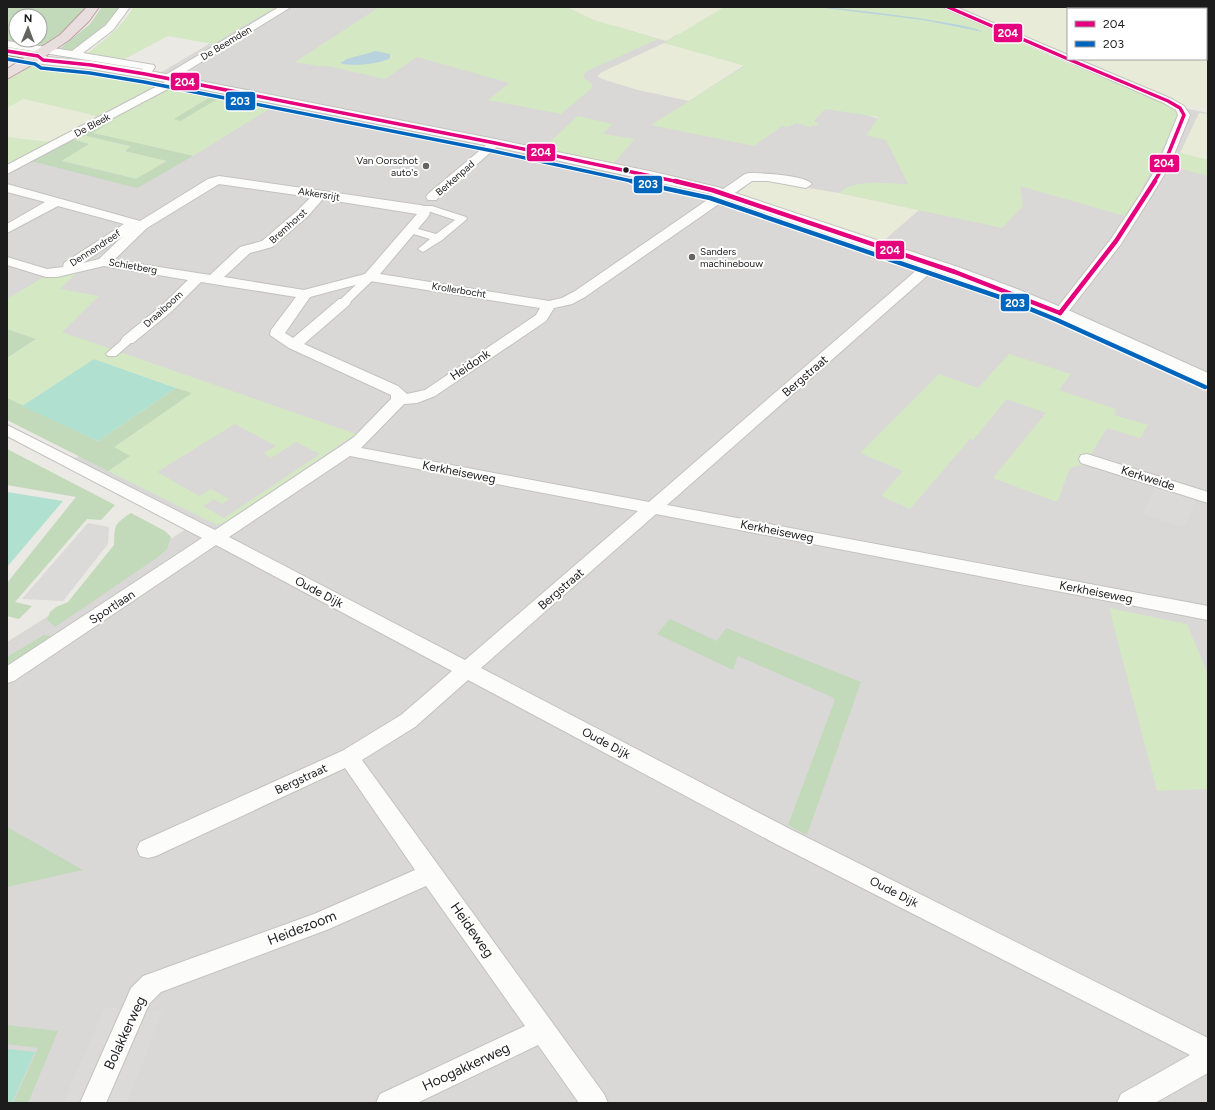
<svg xmlns="http://www.w3.org/2000/svg" width="1215" height="1110" font-family="Figtree,sans-serif">
<style>
.residential{fill:#d9d8d6}
.farmland{fill:#e8ebd7}
.grass{fill:#d4e8c3;fill-rule:evenodd}
.forest{fill:#c2d9ba;fill-rule:evenodd}
.pitch{fill:#b0e1d0}
.parking{fill:#dbdad8}
.water{fill:#b8d3dd}
.lines{fill:none;stroke-linecap:round;stroke-linejoin:round}
.pedestrian-casing{stroke:#c3c2c0;stroke-width:2}
.minor-casing{stroke:#c3c2c0;stroke-width:2}
.tertiary-casing{stroke:#c3c2c0;stroke-width:2}
.secondary-casing{stroke:#90937d;stroke-width:2}
.motorway-casing{stroke:#bf9da4;stroke-width:2}
.pedestrian{fill:#fcfcfb;fill-rule:evenodd}
.minor{fill:#fcfcfb;fill-rule:evenodd}
.tertiary{fill:#fcfcfb;fill-rule:evenodd}
.secondary{fill:#f1f2e9;fill-rule:evenodd}
.motorway{fill:#e8dede;fill-rule:evenodd}
.bus-1-far1-casing{stroke:#fff;stroke-width:5.5}
.bus-1-casing{stroke:#fff;stroke-width:7}
.bus-2-far1-casing{stroke:#fff;stroke-width:5.5}
.bus-2-casing{stroke:#fff;stroke-width:7}
.bus-1-far1{stroke:#e5007d;stroke-width:3.5}
.bus-1{stroke:#e5007d;stroke-width:4.5}
.bus-2-far1{stroke:#0065bd;stroke-width:3.5}
.bus-2{stroke:#0065bd;stroke-width:4.5}
.poi-dot{fill:#646462;stroke:#fff;stroke-width:1.5}
.bus-dot{fill:#1c1c1c;stroke:#fff;stroke-width:1.5}
.labels{text-anchor:middle;dominant-baseline:central;stroke-width:4;stroke-linejoin:round;paint-order:stroke}
.far-street-label{font-size:10px;fill:#1c1c1c;stroke:#fff}
.far-poi-label{font-size:10px;fill:#1c1c1c;stroke:#fff;text-anchor:end}
.street-label{font-size:12px;fill:#1c1c1c;stroke:#fff}
.near-street-label{font-size:14px;fill:#1c1c1c;stroke:#fff}
.line-badge{stroke:#fff;stroke-width:1.5}
.badge-label{font-size:11px;text-anchor:middle;font-weight:bold;fill:#fff}
</style>
<rect width="100%" height="100%" fill="#eae9e4"/>
<polygon class="residential" points="271,7 449,7 489,9 710,39 861,113 1120,198 1150,101 1208,113 1208,1103 7,1103 7,642 199,521 70,461 194,394 7,324 7,164"/>
<g class="farmland">
<polygon points="567,7 724,7 666,41 594,20"/>
<polygon points="952,7 1208,7 1208,109 1182,105 1069,59 1206,59 1206,9 1068,9 1068,58"/>
<polygon points="664,43 730,61 745,65 689,101 638,90 602,79 597,76 602,72"/>
<polygon points="23,99 98,116 50,142 7,137 7,108"/>
<polygon points="1199,113 1208,114 1208,160 1180,153"/>
<polygon points="755,179 839,193 919,210 881,243 737,194"/>
</g>
<g class="grass">
<path d="M133,7H276L213,44L168,36L123,60L87,54C104,40 123,27 133,7Z"/>
<path d="M374,7H567L594,20L658,39L585,72L584,78L592,84V88L561,114L488,100L510,83L417,57L385,79L328,66H318L295,62L378,8ZM376,51L384,61L354,65L347,59Z"/>
<path d="M724,7L943,8L1060,60L1170,105L1176,109L1180,116L1140,192L1125,216L1020,186L1023,206L1002,228L839,193C856,178 887,184 908,184L886,140L866,135L879,117L825,109L814,121L819,123L816,126L813,125L811,127L796,123L788,127L782,126L754,146L651,125L745,66L664,43Z"/>
<polygon points="52,63 132,75 173,84 160,83 98,116 23,99 7,108 7,80 32,65"/>
<polygon points="169,87 212,96 181,115 180,121 224,95 276,105 193,156 92,133 114,120 108,118"/>
<polygon points="578,116 612,124 603,134 635,139 612,165 541,150"/>
<polygon points="79,134 132,147 125,151 167,160 137,179 60,160 89,144 70,139"/>
<polygon points="7,137 50,142 7,164"/>
<polygon points="1180,153 1208,160 1208,176 1173,167"/>
<path d="M78,272L60,289L99,296L62,332L356,434L227,521L217,525L108,471L130,456L113,448L191,393L94,359L22,406L7,398V358L36,339L7,329V299L44,277ZM235,424L276,446L264,453L271,458L296,442L320,454L224,518L203,506L214,499L222,504L229,499L211,489L199,496L157,472Z"/>
<polygon points="1009,354 1071,374 1059,390 1116,409 1114,415 1148,425 1140,438 1107,428 1085,464 1070,468 1057,502 993,478 1046,413 1007,399 973,440 970,439 910,509 881,496 903,471 860,453 939,374 978,388"/>
<polygon points="1109,608 1187,624 1208,674 1208,789 1157,791"/>
</g>
<g class="forest">
<path d="M7,7H86L82,15L44,47L7,42ZM16,16H40V40H16Z"/>
<polygon points="102,7 123,7 110,24 74,51 58,50 90,24"/>
<polygon points="173,84 224,95 180,121 174,119 212,96 169,87"/>
<polygon points="108,118 114,120 93,133 193,156 137,188 31,161 70,139 89,144 61,161 136,179 167,161 125,151 131,146 79,134"/>
<polygon points="7,329 36,339 7,358"/>
<polygon points="176,388 192,393 114,447 130,456 108,471 7,420 7,398 98,441"/>
<polygon points="7,449 115,505 101,520 87,519 15,602 32,606 19,619 7,616 7,583 76,497 7,485"/>
<path d="M131,513L165,531L171,537L167,549L158,557L55,627L47,620L50,612L56,607L68,602L114,545C115,525 113,525 131,513Z"/>
<polygon points="670,619 717,641 726,628 861,682 807,835 788,825 834,702 834,698 738,656 733,670 657,634"/>
<polygon points="44,635 61,638 7,673 7,657"/>
<polygon points="7,827 83,870 7,887"/>
<polygon points="7,1025 58,1031 28,1103 13,1103 38,1048 7,1044"/>
</g>
<g class="pitch">
<polygon points="94,359 176,388 98,441 22,406"/>
<polygon points="7,492 63,501 7,567"/>
<polygon points="7,1049 35,1052 12,1103 7,1103"/>
</g>
<g class="parking">
<polygon points="1155,487 1196,500 1184,528 1142,514"/>
<polygon points="88,523 109,527 108,544 63,601 22,599"/>
<polygon points="105,1007 121,1009 81,1103 63,1103"/>
<polygon points="143,1011 163,1011 127,1103 103,1103"/>
</g>
<g class="water">
<path d="M817,7C838,7 972,23 983,32L923,20Z"/>
<path d="M376,51L390,54V58C381,64 350,67 340,63L347,59Z"/>
</g>
<g class="lines">
<defs>
<g id="pedestrian">
<polygon points="432,206 466,217 467,219 442,240 423,252 418,249 430,239 407,232 406,230 407,228 411,227 436,234 455,220 431,212 417,211 415,209 420,206"/>
<polygon points="370,274 374,275 375,277 374,279 348,304 340,304 339,302 340,300 366,275"/>
<polygon points="128,337 132,338 134,340 132,342 116,356 108,356 106,354 108,352 124,338"/>
</g>
<g id="minor">
<polygon points="120,7 130,7 113,30 83,53 154,65 155,67 149,76 141,76 140,74 143,69 7,47 7,41 72,51 106,25"/>
<polygon points="279,7 291,7 177,77 182,80 181,82 7,174 7,165 165,82 161,79 162,77"/>
<polygon points="943,7 956,7 1068,55 1068,59 1077,59 1172,99 1184,106 1190,115 1169,167 1152,195 1121,244 1065,316 1055,316 1053,313 1111,239 1140,195 1157,167 1178,115 1176,110 1164,103"/>
<polygon points="495,139 499,141 501,143 499,145 436,200 428,200 426,197 428,194 491,141"/>
<path d="M749,173C761,173 806,175 812,184L806,188L768,181H752L585,297L572,304L554,308L546,321L435,396L417,403L404,404L361,448L649,502L926,262H936L938,265L936,268L667,505L1208,606V620L656,514L481,668L790,829L1208,1038V1073L1155,1103H1117L1121,1094L1190,1055L774,843L468,680L415,727L362,760L604,1094L608,1103H579L538,1045L417,1103H376L380,1094L525,1026L426,886L329,929L161,992L149,1004L106,1103H80L131,988L143,976L314,914L415,870L345,768L156,856L148,858L140,856L137,849L140,842L342,751L401,715L452,671L216,545L14,681L7,683V666L202,538L7,436V425L215,530L341,446L354,437L391,399V395L289,348L270,335L271,330L296,297L201,282L171,312L133,343H123L121,340L123,337L161,306L188,280L104,266L57,277H46L7,265V257L47,269L63,267L64,263L124,224L58,206L7,233V224L45,202L7,192V184L140,221L208,179L219,176L420,205L424,206L430,213L428,217L380,274L549,301L562,298L575,291L745,174ZM219,184L311,197L297,211L262,241L240,247L210,275L114,260L147,228ZM323,199L417,214L365,274L304,290L224,277L250,253L272,247L307,217ZM123,236L99,259L83,263ZM370,281L540,308L536,315L425,390L407,394L398,386L304,344L349,305L351,302L349,299H339L293,338L285,333L310,297ZM350,456L638,511L465,660L229,537Z"/>
<polygon points="1087,454 1208,492 1208,503 1081,463 1079,459 1081,455"/>
</g>
<polygon id="tertiary" points="38,52 47,57 91,61 145,70 495,139 654,172 717,187 961,268 1017,289 1066,309 1208,373 1208,386 1005,297 949,276 707,193 495,147 145,78 91,69 43,64 38,63 32,56"/>
<polygon id="secondary" points="7,47 38,52 44,56 38,60 7,55"/>
<polygon id="motorway" points="87,7 99,7 89,21 69,40 35,63 7,79 7,69 60,35"/>
</defs>
<use href="#pedestrian" class="pedestrian-casing"/>
<use href="#minor" class="minor-casing"/>
<use href="#tertiary" class="tertiary-casing"/>
<use href="#secondary" class="secondary-casing"/>
<use href="#motorway" class="motorway-casing"/>
<use href="#pedestrian" class="pedestrian"/>
<use href="#minor" class="minor"/>
<use href="#tertiary" class="tertiary"/>
<use href="#secondary" class="secondary"/>
<use href="#motorway" class="motorway"/>
<defs>
<g id="bus-1-far1">
<polyline points="948,7 1068,59"/>
<polyline points="7,51 38,56 43,60 91,65 145,74 495,143 679,182"/>
<polyline points="1068,59 1168,101 1180,108 1184,115 1163,167 1154,182"/>
</g>
<g id="bus-1">
<polyline points="675,181 712,190 955,272 1060,313"/>
<polyline points="1060,313 1116,241 1155,181"/>
</g>
<polyline id="bus-2-far1" points="7,59 35,64 41,68 90,73 144,82 493,151 636,182"/>
<polyline id="bus-2" points="631,181 710,198 1008,300 1057,320 1205,387"/>
</defs>
<use href="#bus-1-far1" class="bus-1-far1-casing"/>
<use href="#bus-1" class="bus-1-casing"/>
<use href="#bus-2-far1" class="bus-2-far1-casing"/>
<use href="#bus-2" class="bus-2-casing"/>
<use href="#bus-1-far1" class="bus-1-far1"/>
<use href="#bus-1" class="bus-1"/>
<use href="#bus-2-far1" class="bus-2-far1"/>
<use href="#bus-2" class="bus-2"/>
</g>
<g class="poi-dot">
<circle cx="426" cy="166" r="4"/>
<circle cx="692" cy="257" r="4"/>
</g>
<circle class="bus-dot" cx="626" cy="170" r="3.5"/>
<g class="labels">
<g class="far-street-label">
<text transform="translate(226 43) rotate(-31)">De Beemden</text>
<text transform="translate(92 125) rotate(-28)">De Bleek</text>
<text transform="translate(455 178) rotate(-41)">Berkenpad</text>
<text transform="translate(319 194) rotate(9)">Akkersrijt</text>
<text transform="translate(288 226) rotate(-42)">Bremhorst</text>
<text transform="translate(95 248) rotate(-33)">Dennendreef</text>
<text transform="translate(133 266) rotate(10)">Schietberg</text>
<text transform="translate(459 290) rotate(9)">Krollerbocht</text>
<text transform="translate(163 309) rotate(-42)">Draaiboom</text>
</g>
<g class="far-poi-label">
<text x="418" y="160">Van Oorschot<tspan x="418" dy="12">auto's</tspan></text>
<text x="700" y="251" text-anchor="start">Sanders<tspan x="700" dy="12">machinebouw</tspan></text>
</g>
<g class="street-label">
<text transform="translate(470 365) rotate(-34)">Heidonk</text>
<text transform="translate(805 376) rotate(-41)">Bergstraat</text>
<text transform="translate(459 472) rotate(11)">Kerkheiseweg</text>
<text transform="translate(1148 478) rotate(18)">Kerkweide</text>
<text transform="translate(777 531) rotate(11)">Kerkheiseweg</text>
<text transform="translate(561 589) rotate(-41)">Bergstraat</text>
<text transform="translate(319 592) rotate(28)">Oude Dijk</text>
<text transform="translate(1096 592) rotate(11)">Kerkheiseweg</text>
<text transform="translate(112 607) rotate(-33)">Sportlaan</text>
<text transform="translate(606 743) rotate(28)">Oude Dijk</text>
<text transform="translate(301 779) rotate(-25)">Bergstraat</text>
<text transform="translate(894 892) rotate(27)">Oude Dijk</text>
</g>
<g class="near-street-label">
<text transform="translate(302 928) rotate(-21)">Heidezoom</text>
<text transform="translate(472 930) rotate(55)">Heideweg</text>
<text transform="translate(125 1033) rotate(-65)">Bolakkerweg</text>
<text transform="translate(466 1067) rotate(-25)">Hoogakkerweg</text>
</g>
</g>
<g class="line-badge">
<rect x="993" y="23" width="30" height="20" rx="4" fill="#e5007d"/>
<rect x="170" y="72" width="30" height="19" rx="4" fill="#e5007d"/>
<rect x="225" y="91" width="31" height="20" rx="4" fill="#0065bd"/>
<rect x="526" y="143" width="30" height="19" rx="4" fill="#e5007d"/>
<rect x="1149" y="154" width="31" height="19" rx="4" fill="#e5007d"/>
<rect x="633" y="175" width="30" height="19" rx="4" fill="#0065bd"/>
<rect x="875" y="240" width="30" height="20" rx="4" fill="#e5007d"/>
<rect x="1000" y="293" width="30" height="19" rx="4" fill="#0065bd"/>
</g>
<g class="badge-label">
<text x="1008" y="37">204</text>
<text x="185" y="86">204</text>
<text x="240" y="105">203</text>
<text x="541" y="156">204</text>
<text x="1164" y="167">204</text>
<text x="648" y="188">203</text>
<text x="890" y="254">204</text>
<text x="1015" y="307">203</text>
</g>
<rect width="1215" height="1110" fill="none" stroke="#1c1c1c" stroke-width="16"/>
<rect x="1067" y="8" width="140" height="52" fill="#ffffff" stroke="#a4a4a4"/>
<rect x="1075" y="21" width="20" height="6" fill="#e5007d" stroke="#a4a4a4"/>
<text x="1103" y="28" font-size="12" fill="#1c1c1c">204</text>
<rect x="1075" y="41" width="20" height="6" fill="#0065bd" stroke="#a4a4a4"/>
<text x="1103" y="48" font-size="12" fill="#1c1c1c">203</text>
<g transform="translate(28 28) rotate(1)"><circle r="19" fill="#ffffff" stroke="#a4a4a4"/>
<path d="M0-3L7 15L0 10L-7 15Z" fill="#646462"/>
<text y="-6" font-size="11" font-weight="bold" text-anchor="middle" fill="#1c1c1c">N</text>
</g>
</svg>
